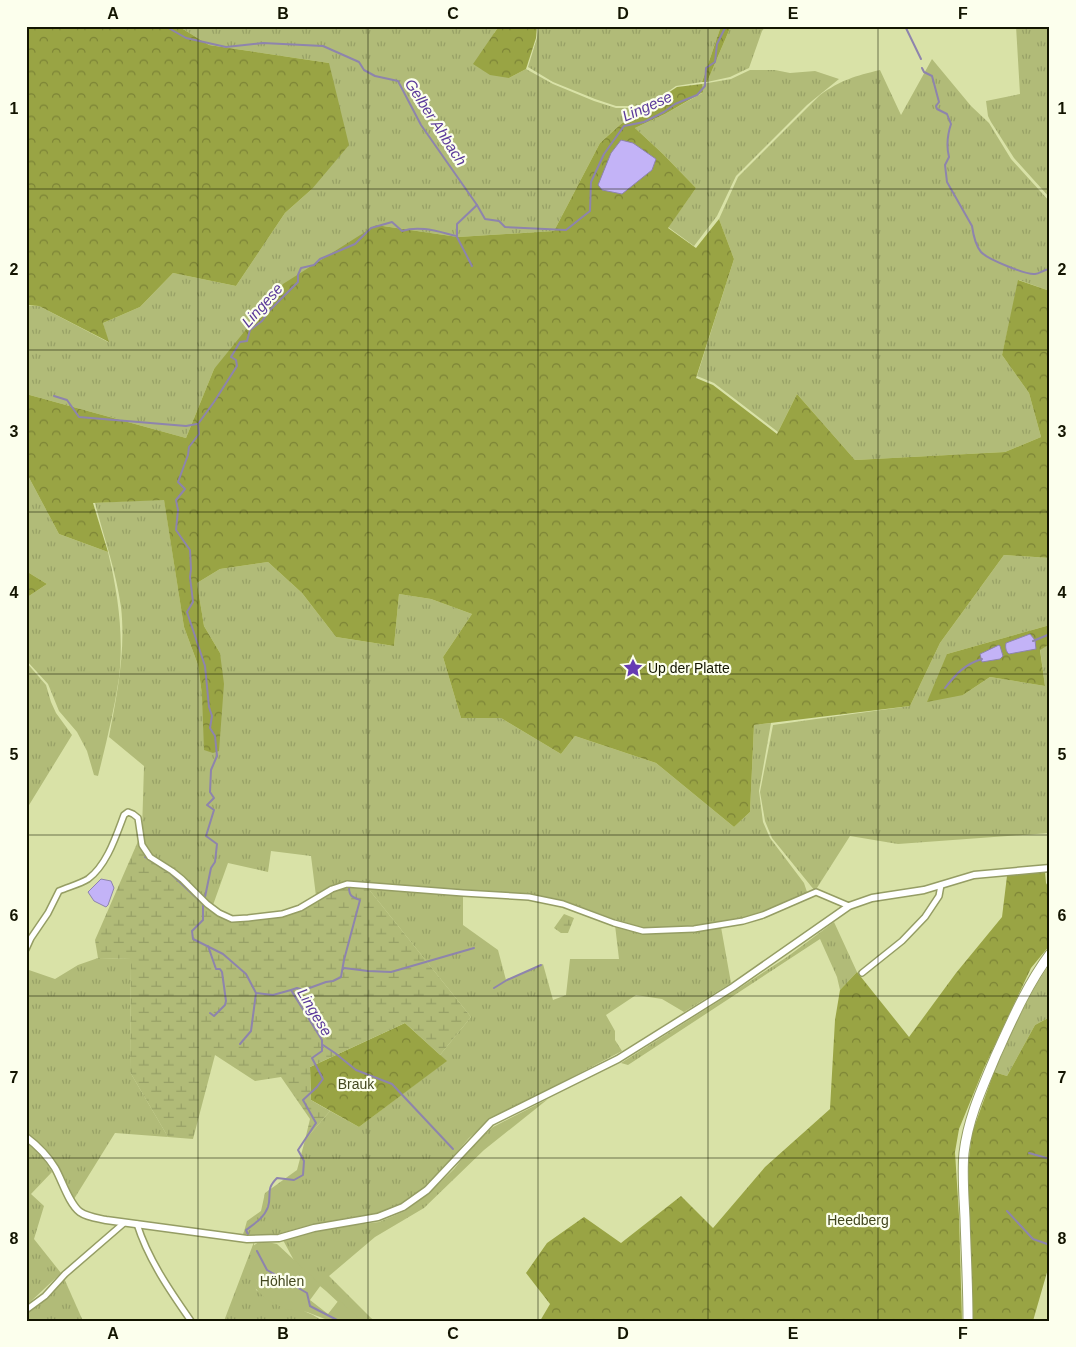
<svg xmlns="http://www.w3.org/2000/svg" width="1076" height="1347" font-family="Helvetica,sans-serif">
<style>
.grass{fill:url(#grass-tufts)}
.forest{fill:url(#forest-crowns)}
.wetland{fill:url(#wetland-marsh)}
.park{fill:#b1bb78}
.water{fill:#c3b3f7;stroke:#8e84ad}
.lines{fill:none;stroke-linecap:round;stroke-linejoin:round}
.stream{stroke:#8e84ad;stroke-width:2}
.minor-casing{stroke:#959d64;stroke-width:8}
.tertiary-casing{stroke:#959d64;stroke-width:9}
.primary-casing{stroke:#959d64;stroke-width:11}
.minor{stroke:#fff;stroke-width:5}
.tertiary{stroke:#fff;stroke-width:6}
.primary{stroke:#fff;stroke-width:9}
.grid{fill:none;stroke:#131501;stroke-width:1;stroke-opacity:0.55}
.labels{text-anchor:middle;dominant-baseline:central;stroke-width:4.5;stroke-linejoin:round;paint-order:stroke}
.poi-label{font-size:14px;fill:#131501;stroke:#fcffed;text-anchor:start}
.park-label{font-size:14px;fill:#434820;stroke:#fcffed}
.water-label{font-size:15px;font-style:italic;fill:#5b3a9b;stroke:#fcffed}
.neatline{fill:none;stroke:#131501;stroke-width:2}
.grid-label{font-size:16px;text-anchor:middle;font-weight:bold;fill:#131501}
</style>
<defs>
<pattern id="grass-tufts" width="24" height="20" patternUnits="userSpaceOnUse" patternTransform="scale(1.25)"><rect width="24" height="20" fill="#b1bb78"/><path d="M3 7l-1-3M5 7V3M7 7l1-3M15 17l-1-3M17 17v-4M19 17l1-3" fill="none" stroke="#97a066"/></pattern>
<pattern id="forest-crowns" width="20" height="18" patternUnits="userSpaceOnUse" patternTransform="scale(1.25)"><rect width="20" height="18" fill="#99a444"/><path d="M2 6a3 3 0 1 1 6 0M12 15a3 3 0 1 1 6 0" fill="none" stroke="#7c8436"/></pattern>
<pattern id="wetland-marsh" width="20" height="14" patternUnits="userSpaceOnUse" patternTransform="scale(1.25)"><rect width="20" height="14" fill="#b1bb78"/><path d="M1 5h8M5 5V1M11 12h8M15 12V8" fill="none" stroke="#97a066"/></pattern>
</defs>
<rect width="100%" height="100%" fill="#d9e2a7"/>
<g class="grass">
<polygon points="178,26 499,26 494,33 509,78 526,69 553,84 594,101 616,108 639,108 651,105 621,124 600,143 554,231 458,237 376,225 214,369 186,438 26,394 26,306 39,306 108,342 103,323 140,307 173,273 236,286 285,213 312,189 329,63 209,45"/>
<polygon points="539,26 721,26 702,82 676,86 652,103 639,106 616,106 595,99 553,82 528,67 537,38"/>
<polygon points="731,26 766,26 762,31 749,68 730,77 707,82"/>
<polygon points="1016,26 1050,26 1050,198 1014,158 991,122 988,116 986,101 1020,94"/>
<path d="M932,59L971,106L989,123L1011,159L1050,202V291L1019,280L1002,355L1029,393L1041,437L1005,452L855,460L797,394L778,432L714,383L697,376L734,259L719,219L738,177L820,95C841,80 855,76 880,70L901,115Z"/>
<polygon points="750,70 775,70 790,73 815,71 839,79 807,105 736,176 717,216 694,246 668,227 696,188 663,154 635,128 665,114 702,93 702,84 731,79"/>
<path d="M26,472L59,534L108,552C118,593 124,636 119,678C114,711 106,744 98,776L94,775L87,751L77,732L59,711L48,684L26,660V598L47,584L26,571Z"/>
<path d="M164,499L184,627L198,665L202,695L220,653L204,626L197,583L220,569L268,562L302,593L336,637L394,646L399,594L431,599L472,614L443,657L461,718H501L561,754L575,736L656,763L734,827L750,812L754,725L771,723L759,791L763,822L770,838L804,883L807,892L782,904L747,918L720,923L644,930L565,901L504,892L494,893L347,882L316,896L311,856L271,851L268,872L228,863L213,905L174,870L153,857L145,846L142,831L144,766L109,737C117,694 126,651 121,607C116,571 104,538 95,503Z"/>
<polygon points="1004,555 1050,558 1050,625 947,654 963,695 990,677 1045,686 1040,649 1050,644 1050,833 898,844 850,836 815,891 772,838 765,821 760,792 773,725 910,706 940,643"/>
<polygon points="26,662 46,685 51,702 56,713 72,735 26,810"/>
<polygon points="367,887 463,895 463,925 498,950 506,980 543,964 553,1000 566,995 570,959 619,959 615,925 642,933 721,927 731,983 684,1012 662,999 636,995 606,1015 615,1031 615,1040 622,1051 490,1120 469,1138 426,1188 403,1205 378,1213 314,1224 278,1234 243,1235 247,1221 261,1211 265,1193 297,1170 305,1140 330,1111 359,1127 446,1061 440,1055 471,1017"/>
<polygon points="834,922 857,972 840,990 837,977 820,939 628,1065 621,1063 735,991 787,957"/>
<polygon points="98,958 131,959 130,1072 168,1137 115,1133 74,1199 58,1167 45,1148 26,1133 26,969 55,979 78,965"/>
<path d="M1050,964V1017L1035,1025L1007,1076L994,1072C1010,1037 1027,995 1050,964Z"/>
<polygon points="548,1099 484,1150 424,1208 375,1237 329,1276 371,1318 375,1321 360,1321 354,1317 326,1291 298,1268 283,1240 316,1230 379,1222 405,1211 429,1193 454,1169 475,1143 493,1127"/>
<polygon points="26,1142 40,1153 52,1172 31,1194 44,1206 34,1239 61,1273 26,1306"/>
<polygon points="254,1242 256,1290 313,1315 323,1321 224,1321"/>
<polygon points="63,1276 83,1321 26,1321 26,1309"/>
</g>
<g class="forest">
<polygon points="26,26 178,26 209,45 329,63 349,145 312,189 285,213 236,286 173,273 140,307 103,323 109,342 39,306 26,305"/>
<polygon points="499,26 537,26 536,38 526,69 509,78 490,75 473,64"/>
<polygon points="721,26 731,26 707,82 702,82"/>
<polygon points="702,84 703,92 665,114 635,128 663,154 696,188 668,228 696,248 719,219 734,259 696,378 713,385 777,434 797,394 855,460 1005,452 1041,437 1029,393 1002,355 1018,280 1050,291 1050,558 1004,555 940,643 910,706 754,725 750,812 734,827 656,763 575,736 561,754 501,718 461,718 443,657 472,614 431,599 399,594 394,646 336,637 302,593 268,562 220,569 197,583 204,626 220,653 224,684 219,751 213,753 204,750 202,695 198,665 184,627 164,500 93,503 108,552 59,534 26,472 26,394 186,438 214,369 283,284 376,225 458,237 554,231 600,143 621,124 677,87"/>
<polygon points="26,571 47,584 26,598"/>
<polygon points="1050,625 1050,644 1040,650 1045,686 990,677 963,695 927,702 947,654"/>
<polygon points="1045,872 1046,883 1050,890 1050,945 1031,968 984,1068 959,1129 955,1152 959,1216 962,1321 540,1321 550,1304 526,1273 547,1243 584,1217 621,1243 681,1196 713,1228 765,1167 830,1109 835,1020 840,990 857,972 909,1037 956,973 1002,917 1007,876"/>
<polygon points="1050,1017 1050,1262 1033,1321 973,1321 968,1166 972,1133 994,1072 1007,1076 1035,1025"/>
<polygon points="405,1023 447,1061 359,1127 311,1100 310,1067"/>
</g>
<g class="wetland">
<polygon points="139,839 140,847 144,855 171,872 192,891 232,921 249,921 282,916 335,890 347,887 367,887 471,1017 440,1055 405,1023 310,1067 311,1100 330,1111 305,1140 310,1119 281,1077 255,1081 215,1055 193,1139 168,1137 130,1072 131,959 98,958 95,940"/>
<polygon points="564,914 574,918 568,933 561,933 554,928"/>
</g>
<polygon class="park" points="259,1242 272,1243 277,1244 321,1285 310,1300 328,1314 339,1300 362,1321 330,1321 307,1312 285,1309 266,1299 256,1289 249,1266 253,1246"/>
<g class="water">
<polygon points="621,140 633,143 656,159 652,170 622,194 602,190 598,185 611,153"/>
<path d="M1030,634L1035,640L1036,649L1009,654C1006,652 1005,647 1006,643Z"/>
<polygon points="999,645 1000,646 1003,656 1000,659 982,662 980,654"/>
<polygon points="101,879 111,881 114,888 108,905 106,907 94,901 88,892"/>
</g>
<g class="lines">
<g class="stream">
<polyline points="165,26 186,38 226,47 263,43 323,46 359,62 364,70 375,76 398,81 421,125 477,205"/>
<polyline points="905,26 921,59"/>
<path d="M922,68L924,72L932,76L939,102L936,106L937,109L947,114L951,124C947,136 946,145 949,157L945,165L947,182L972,226C973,233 976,246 981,252C987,259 1026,275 1035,274C1040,274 1044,269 1050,269"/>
<polyline points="457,237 472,266"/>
<polyline points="54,396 67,400 79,417 186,426 197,424"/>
<polyline points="1033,641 1050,634"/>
<path d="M945,688C956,674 965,664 982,659"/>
<path d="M145,857L170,873L203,904V920L192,931L193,939L223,954L246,974L256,993L273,995L291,990L322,1040V1051L312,1058L323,1079L317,1087L303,1100L316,1123L298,1150L304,1161L303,1175L294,1180L277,1178C265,1190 272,1194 268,1207C264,1218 254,1224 246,1230L248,1234"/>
<path d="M205,897L211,868L215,862L217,844L206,836L214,810L207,805L214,798L210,792L211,770L217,756L215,736L210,728L212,716L209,707L205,666L187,612L193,602L190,577L191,569L190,550L176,530L178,510L176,500L185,489L178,482L188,455L189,447L199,434L198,424L214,402L237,366L236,360L231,357L240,342L247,341L250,330L262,321L269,311L298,282V275L301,268L314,265L320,259L355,244L371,228L392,222L402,231C420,225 439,232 457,236V224L477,205L485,219L499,221L505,227L566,230L590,211L591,182L604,154L624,126L644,122L664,112L675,104L697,95L705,86L706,68L715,62L717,44L726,26"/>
<polyline points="208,946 216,969 220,969 222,972 226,1001 225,1005 214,1016 210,1013"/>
<polyline points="343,969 344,968 368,971 391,972 474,948"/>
<polyline points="494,988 507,980 541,965"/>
<path d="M291,990L297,988L304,990L326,982L333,981L341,977L344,960L360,900C352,897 349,896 349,887"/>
<polyline points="240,1044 251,1031 256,993"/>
<polyline points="323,1045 335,1053 356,1070 392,1084 453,1149"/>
<polyline points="1029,1153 1050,1159"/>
<polyline points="1007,1211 1033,1239 1050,1245"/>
<polyline points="257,1251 267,1270 307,1293 310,1306 339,1321"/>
</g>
<defs>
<g id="minor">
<path d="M26,949L31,938L48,913L59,891C68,887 80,884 88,879C107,865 116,836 124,815L128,812L133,814L138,818L142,845L150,857L172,871L182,879L207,904L219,913L232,919L248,918L282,914L300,908L332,889L347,884L463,893L529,897L563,904L614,923L643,931L694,929L743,921L763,915L816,892L849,906"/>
<polyline points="862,973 902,941 925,917 939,896 941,885"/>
<path d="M137,1224C148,1259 170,1291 191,1321"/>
<polyline points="26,1310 45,1296 65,1274 124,1223"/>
</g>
<path id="tertiary" d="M26,1137C38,1146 47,1155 55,1168C62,1180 69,1204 80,1212C87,1217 97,1218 106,1220L247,1239L279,1238L314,1228L378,1217L403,1207L427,1190L491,1122L618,1059L733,987L849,906L872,898L924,890L974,875L1050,868"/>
<path id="primary" d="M968,1321C968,1286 966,1252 965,1218C964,1196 962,1174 964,1153C968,1118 983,1086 996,1055C1012,1020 1027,985 1050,954"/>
</defs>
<use href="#minor" class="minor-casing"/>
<use href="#tertiary" class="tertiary-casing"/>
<use href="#primary" class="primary-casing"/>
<use href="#minor" class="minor"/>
<use href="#tertiary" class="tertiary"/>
<use href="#primary" class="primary"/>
</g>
<path class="grid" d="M198,26V1321M368,26V1321M538,26V1321M708,26V1321M878,26V1321M26,189H1050M26,350H1050M26,512H1050M26,674H1050M26,835H1050M26,996H1050M26,1158H1050"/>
<defs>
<symbol id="sight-bare" viewBox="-9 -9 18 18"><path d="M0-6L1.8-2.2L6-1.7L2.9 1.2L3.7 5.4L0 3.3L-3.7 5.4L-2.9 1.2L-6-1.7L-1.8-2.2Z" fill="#663bb3" stroke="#fcffed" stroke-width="2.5" paint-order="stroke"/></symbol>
</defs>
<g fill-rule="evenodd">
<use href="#sight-bare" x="619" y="654" width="28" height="28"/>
</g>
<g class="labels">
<g class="poi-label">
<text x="648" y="668">Up der Platte</text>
</g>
<g class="park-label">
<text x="356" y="1084">Brauk</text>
<text x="858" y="1220">Heedberg</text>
<text x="282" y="1281">Höhlen</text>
</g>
<g class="water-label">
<text transform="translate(647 106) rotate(-24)">Lingese</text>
<text transform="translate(436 122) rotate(57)">Gelber Ahbach</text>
<text transform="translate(262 305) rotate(-48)">Lingese</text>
<text transform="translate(315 1012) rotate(59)">Lingese</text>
</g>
</g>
<rect width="1076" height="1347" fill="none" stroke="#fcffed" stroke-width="55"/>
<rect x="28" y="28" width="1020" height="1292" class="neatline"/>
<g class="grid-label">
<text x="113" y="19">A</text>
<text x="283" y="19">B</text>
<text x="453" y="19">C</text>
<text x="623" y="19">D</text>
<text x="793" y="19">E</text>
<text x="963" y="19">F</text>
<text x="14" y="114">1</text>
<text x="1062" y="114">1</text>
<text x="14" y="275">2</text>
<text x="1062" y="275">2</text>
<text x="14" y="437">3</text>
<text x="1062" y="437">3</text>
<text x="14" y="598">4</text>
<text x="1062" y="598">4</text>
<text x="14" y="760">5</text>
<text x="1062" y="760">5</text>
<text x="14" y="921">6</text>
<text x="1062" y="921">6</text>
<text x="14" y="1083">7</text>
<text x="1062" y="1083">7</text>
<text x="14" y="1244">8</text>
<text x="1062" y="1244">8</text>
<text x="113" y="1339">A</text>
<text x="283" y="1339">B</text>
<text x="453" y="1339">C</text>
<text x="623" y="1339">D</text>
<text x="793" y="1339">E</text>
<text x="963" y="1339">F</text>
</g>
</svg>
